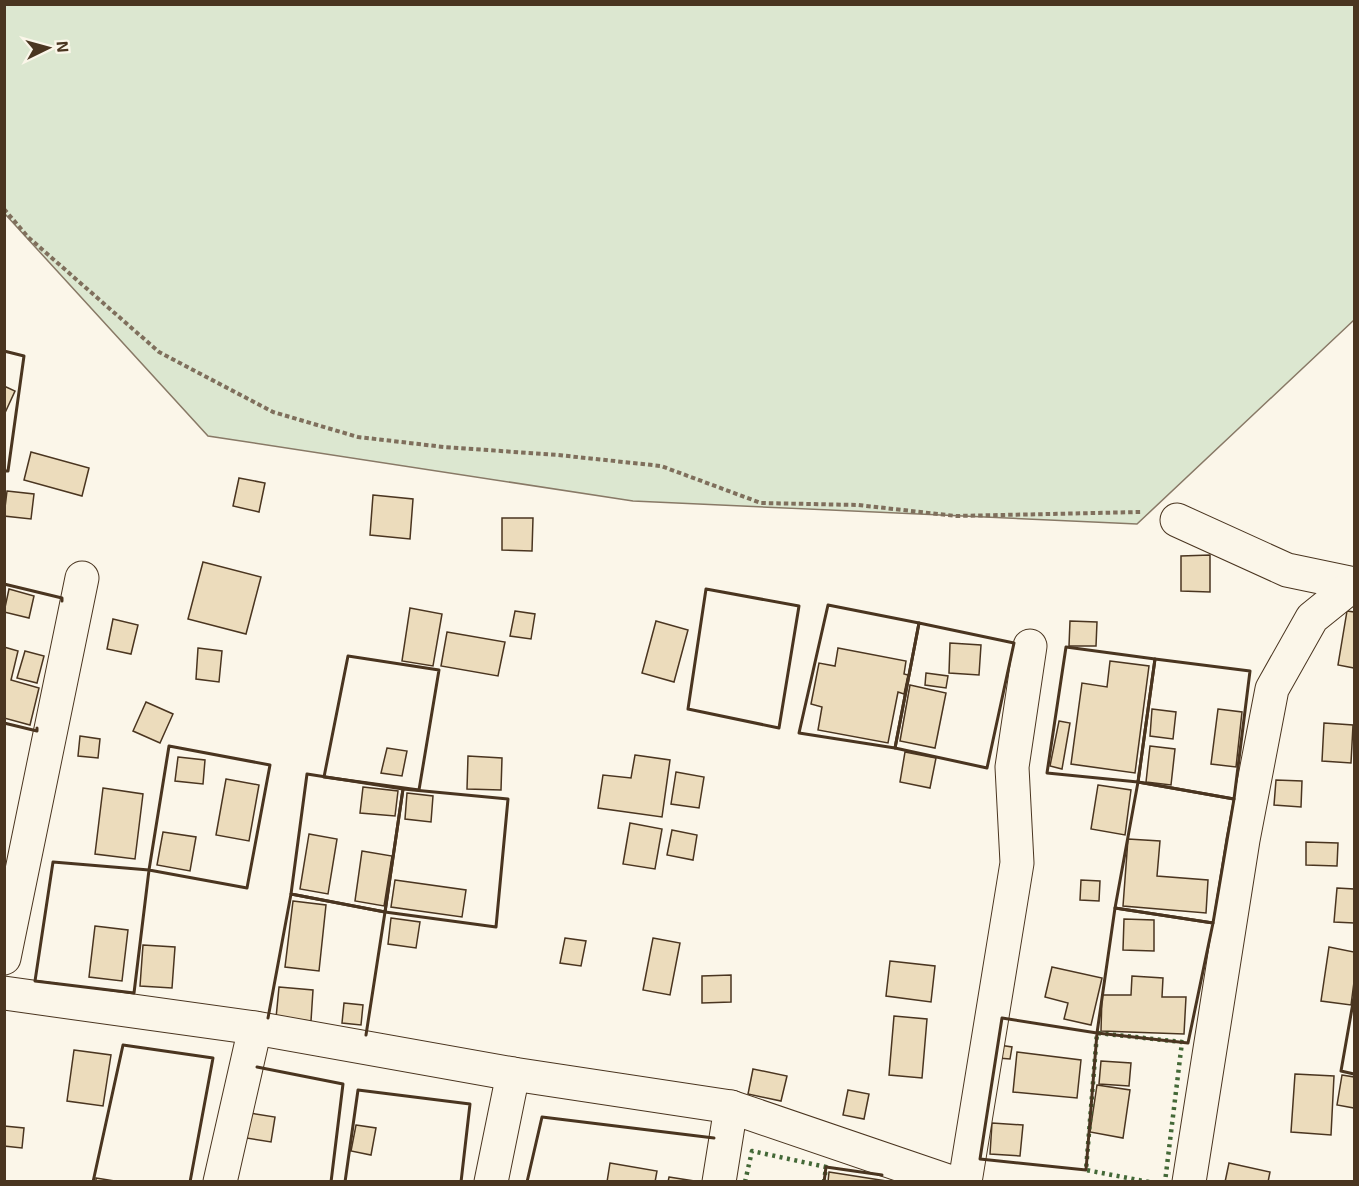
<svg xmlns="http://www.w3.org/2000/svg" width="1359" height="1186" font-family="'Exo 2',sans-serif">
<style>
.green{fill:#dce7d0;stroke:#887966;stroke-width:1.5}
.building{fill:#ecdcbc;stroke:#4a3520;stroke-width:1.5}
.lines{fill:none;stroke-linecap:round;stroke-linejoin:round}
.minor-casing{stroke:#4a3520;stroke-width:35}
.path{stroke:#7f6f5c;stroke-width:4;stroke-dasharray:4.5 3;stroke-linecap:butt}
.minor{stroke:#fbf6e9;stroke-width:33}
.hedge{stroke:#436837;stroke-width:4.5;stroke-dasharray:3 4.5;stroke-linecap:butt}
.wall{stroke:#4a3520;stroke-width:3}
</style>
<rect width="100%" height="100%" fill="#fbf6e9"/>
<polygon class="green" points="5,4 1354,5 1354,320 1137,524 633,501 208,436 5,214"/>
<g class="building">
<polygon points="4,386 15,391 4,415"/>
<polygon points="31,452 89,468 82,496 24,480"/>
<polygon points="239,478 265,483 259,512 233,506"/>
<polygon points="7,491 34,494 31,519 4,516"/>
<polygon points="373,495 413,499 410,539 370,535"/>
<polygon points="502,518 533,518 532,551 502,550"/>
<polygon points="1210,555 1210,592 1181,591 1181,556"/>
<polygon points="203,562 261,577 246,634 188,619"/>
<polygon points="9,589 34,596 29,618 4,612"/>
<polygon points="410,608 442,614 433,666 402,661"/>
<polygon points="515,611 535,614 531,639 510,636"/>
<polygon points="1347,611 1354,612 1354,668 1338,665"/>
<polygon points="113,619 138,625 131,654 107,649"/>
<polygon points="656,621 688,630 674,682 642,673"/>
<polygon points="1070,621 1097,622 1096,646 1069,646"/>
<polygon points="447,632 505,642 498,676 441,666"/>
<polygon points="950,643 981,645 979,675 949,673"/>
<polygon points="4,647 18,651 11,680 39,688 30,725 4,718"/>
<polygon points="198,648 222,651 219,682 196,679"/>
<polygon points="838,648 906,661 904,674 908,675 904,694 898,692 888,743 818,730 822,707 811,704 819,663 835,666"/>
<polygon points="25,651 44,656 37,683 17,678"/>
<polygon points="1110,661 1149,666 1135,773 1071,764 1082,683 1107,687"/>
<polygon points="926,673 948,676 946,688 925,685"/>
<polygon points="910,685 946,693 935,748 900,741"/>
<polygon points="146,702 173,714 160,743 133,731"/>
<polygon points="1152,709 1176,712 1173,739 1150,736"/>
<polygon points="1218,709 1242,712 1236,767 1211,764"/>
<polygon points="1059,721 1070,723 1062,769 1050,766"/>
<polygon points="1324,723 1353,725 1351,763 1322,761"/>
<polygon points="80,736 100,739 98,758 78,756"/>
<polygon points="1150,746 1175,749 1171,785 1146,782"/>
<polygon points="387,748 407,751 402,776 381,773"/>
<polygon points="905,752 936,758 930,788 900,782"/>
<polygon points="635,755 670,760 662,817 598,808 603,775 631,778"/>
<polygon points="468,756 502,758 501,790 467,789"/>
<polygon points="178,757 205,760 203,784 175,781"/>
<polygon points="676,772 704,777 699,808 671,804"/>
<polygon points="226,779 259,785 249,841 216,835"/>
<polygon points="1276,780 1302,781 1301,807 1274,805"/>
<polygon points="1098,785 1131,790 1125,835 1091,829"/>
<polygon points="363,787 398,791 395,816 360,813"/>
<polygon points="103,788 143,794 135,859 95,854"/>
<polygon points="407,793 433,796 431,822 405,819"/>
<polygon points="630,823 662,829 655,869 623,864"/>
<polygon points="672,830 697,835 693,860 667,855"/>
<polygon points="163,832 196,837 190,871 157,865"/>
<polygon points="309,834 337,839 328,894 300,889"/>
<polygon points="1128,839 1160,841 1157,876 1208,880 1206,913 1123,906"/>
<polygon points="1306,842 1338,843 1337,866 1306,865"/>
<polygon points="362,851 392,856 384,906 355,901"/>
<polygon points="395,880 466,890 462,917 391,907"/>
<polygon points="1081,880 1100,881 1099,901 1080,900"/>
<polygon points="1337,888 1354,889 1354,923 1334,922"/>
<polygon points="293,901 326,905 319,971 285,967"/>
<polygon points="391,918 420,922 416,948 388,944"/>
<polygon points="1124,919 1154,920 1154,951 1123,950"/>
<polygon points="95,926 128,930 122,981 89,977"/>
<polygon points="565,938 586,941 581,966 560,963"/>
<polygon points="653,938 680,943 670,995 643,990"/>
<polygon points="143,945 175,947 172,988 140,986"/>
<polygon points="1329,947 1354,952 1354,982 1351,1005 1321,1001"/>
<polygon points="890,961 935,966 931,1002 886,996"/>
<polygon points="1052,967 1102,978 1091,1025 1064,1019 1068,1003 1045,997"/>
<polygon points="731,975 731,1002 702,1003 702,976"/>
<polygon points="1132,976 1163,978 1162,997 1186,997 1184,1034 1101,1031 1102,995 1131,995"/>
<polygon points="279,987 313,990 311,1021 276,1018"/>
<polygon points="344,1003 363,1005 361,1025 342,1023"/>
<polygon points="894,1016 927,1019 922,1078 889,1075"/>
<polygon points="999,1045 1012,1047 1010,1059 998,1058"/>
<polygon points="74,1050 111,1055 103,1106 67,1101"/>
<polygon points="1017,1052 1081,1060 1077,1098 1013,1092"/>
<polygon points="1101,1061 1131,1063 1129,1086 1099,1084"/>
<polygon points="753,1069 787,1076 781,1101 748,1094"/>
<polygon points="1295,1074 1334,1076 1331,1135 1291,1132"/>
<polygon points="1342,1075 1354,1077 1354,1108 1337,1105"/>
<polygon points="1097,1085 1130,1090 1123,1138 1090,1132"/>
<polygon points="848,1090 869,1094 864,1119 843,1115"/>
<polygon points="250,1113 275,1117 271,1142 246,1138"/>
<polygon points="992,1123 1023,1125 1020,1156 990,1154"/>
<polygon points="356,1125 376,1128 371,1155 351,1151"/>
<polygon points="4,1126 24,1128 22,1148 4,1146"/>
<polygon points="610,1163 657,1171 655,1182 607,1182"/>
<polygon points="1229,1163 1270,1172 1268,1182 1225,1182"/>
<polygon points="829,1172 893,1182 828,1182"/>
<polygon points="669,1177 694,1181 694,1182 668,1182"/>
<polygon points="96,1178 121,1182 96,1182"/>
</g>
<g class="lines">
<defs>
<g id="minor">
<polyline points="1177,520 1287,570 1354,584"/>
<polyline points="4,958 82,578"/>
<polyline points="4,993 255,1028 513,1074 731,1107 951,1182"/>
<polyline points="220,1182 255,1028"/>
<polyline points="491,1182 513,1074"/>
<polyline points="719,1182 731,1107"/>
<polyline points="965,1182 1017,863 1012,767 1030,646"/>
<polyline points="1189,1182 1243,840 1272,689 1312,618 1354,584"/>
</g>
</defs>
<use href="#minor" class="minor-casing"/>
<polyline class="path" points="4,209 28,237 159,352 273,412 358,437 444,447 558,455 661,466 761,503 858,505 956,516 1141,512"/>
<use href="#minor" class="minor"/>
<g class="hedge">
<polyline points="745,1182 752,1151 826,1167 824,1182"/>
<polyline points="1149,1182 1086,1170 1097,1033 1182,1042 1165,1182"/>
</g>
<g class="wall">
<polyline points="4,351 24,356 8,471 4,471"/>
<polyline points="4,584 62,598 62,601"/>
<polygon points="706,589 799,606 779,728 688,709"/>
<polygon points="828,605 919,623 895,748 799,733"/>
<polygon points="919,623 1014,643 987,768 895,748"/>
<polygon points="1066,647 1155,659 1138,782 1047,773"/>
<polygon points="348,656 439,670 419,790 324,777"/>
<polygon points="1155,659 1250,671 1234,799 1138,782"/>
<polyline points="4,723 37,731 37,728"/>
<polygon points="169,746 270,765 247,888 149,870"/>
<polygon points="307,774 403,789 385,912 291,894"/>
<polygon points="1138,782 1234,799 1213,923 1115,908"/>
<polygon points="53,862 149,870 134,993 35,981"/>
<polygon points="1115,908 1213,923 1188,1043 1097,1033"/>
<polyline points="1354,997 1341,1071 1354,1074"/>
<polyline points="268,1018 291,894 385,912 496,927 508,799 403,789 385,912"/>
<polygon points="1002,1018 1097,1033 1086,1170 980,1159"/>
<polyline points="366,1035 385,912"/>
<polyline points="257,1067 343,1084 331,1182"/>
<polyline points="93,1182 123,1045 213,1058 190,1182"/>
<polyline points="345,1182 358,1090 470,1104 461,1182"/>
<polyline points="527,1182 542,1117 714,1138"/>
<polyline points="824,1182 826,1167 882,1175"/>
</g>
</g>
<rect width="1359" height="1186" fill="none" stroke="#4a3520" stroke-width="12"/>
<g transform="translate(48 48) rotate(85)" stroke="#fbf6e9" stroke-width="4.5" paint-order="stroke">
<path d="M0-4.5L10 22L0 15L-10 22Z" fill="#4a3520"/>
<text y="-9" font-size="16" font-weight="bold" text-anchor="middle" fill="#4a3520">N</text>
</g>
</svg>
